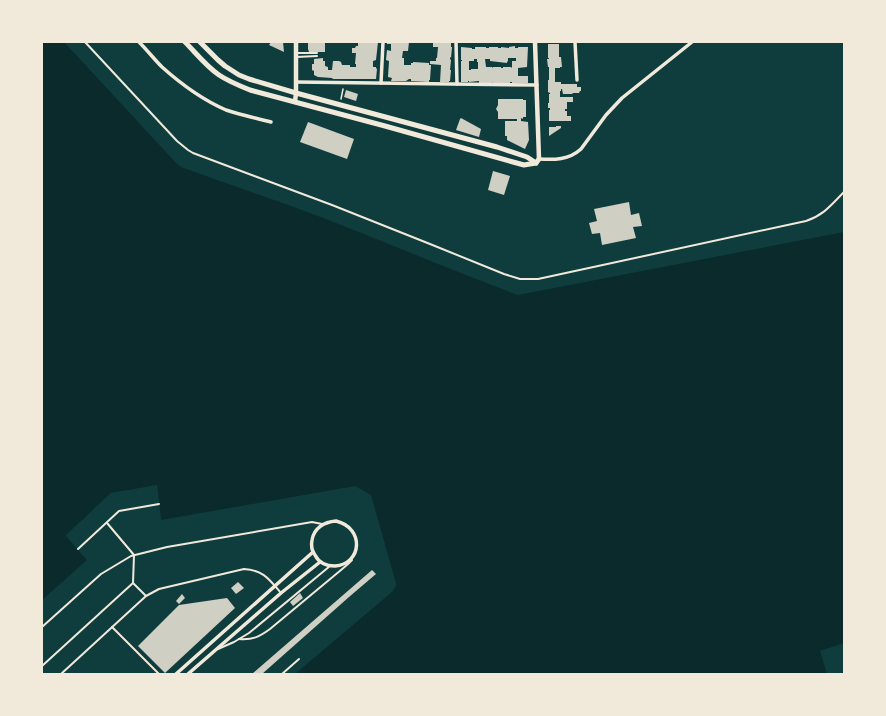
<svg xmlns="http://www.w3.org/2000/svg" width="886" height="716" font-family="'Source Serif 4',serif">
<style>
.water{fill:#0a2a2b}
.pier{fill:#0f3d3e}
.building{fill:#cfcfc3;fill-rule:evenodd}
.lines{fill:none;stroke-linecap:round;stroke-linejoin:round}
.path{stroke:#f1e9da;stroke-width:1.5}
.service{stroke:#f1e9da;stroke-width:2}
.minor{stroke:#f1e9da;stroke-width:3.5}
.tertiary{stroke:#f1e9da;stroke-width:4.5}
.secondary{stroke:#f1e9da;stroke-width:5}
</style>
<rect width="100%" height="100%" fill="#0f3d3e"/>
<path class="water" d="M42,42H64L177,164L181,167C227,184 273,199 318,216C385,242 451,270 518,295L844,232V643L820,651L827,674H295L392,592L396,586V583L371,495L355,486L161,520L157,486L111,493L66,535L87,560L42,600Z"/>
<polygon class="pier" points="157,485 161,520 159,521 155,488 112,495 68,536 89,559 87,560 66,536 111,493"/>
<g class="building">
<polygon points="271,42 283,42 284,52 269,45"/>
<polygon points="308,42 325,42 325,52 309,52 308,49"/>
<polygon points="358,42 378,42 376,60 373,61 373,67 376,67 376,68 377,69 376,79 333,79 332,78 318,77 314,75 314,71 312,70 312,64 314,64 314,59 323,58 323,61 325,61 325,66 328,67 328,70 332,70 333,61 339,61 341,62 342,65 350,65 350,67 356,67 356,64 355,64 356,53 352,53 352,48 355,48 356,46 358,46"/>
<polygon points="387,42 409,42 408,51 403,51 402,58 404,58 404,65 411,65 411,63 413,63 413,62 429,63 429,65 431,65 430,80 429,80 429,82 411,81 411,79 409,79 406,81 391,81 392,78 388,77 389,61 386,60 387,50 391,51 391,44 387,44"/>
<polygon points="433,42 451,42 451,47 452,47 451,58 450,57 450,59 451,60 450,70 451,70 450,81 449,81 449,82 440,82 441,65 430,64 430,61 436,61 436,58 437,58 438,47 433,47"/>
<polygon points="548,44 559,44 559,57 561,57 562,67 560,67 560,68 555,68 555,82 561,82 561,84 577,84 577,87 581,87 581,91 580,91 579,93 572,93 573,94 563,94 562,89 561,89 561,91 560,91 560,97 573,97 573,102 567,102 567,109 565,109 565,111 567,111 567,116 571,116 571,121 549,121 549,110 550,110 550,108 548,108 548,103 549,103 549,94 550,94 550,93 548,92 548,80 549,80 549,67 548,67 547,59 549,59 549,58 548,58"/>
<path d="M515,46V48H518V47H528L527,67L518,68V76H528V83H512V82H510V83H493L492,82L493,83H479V81L469,82V81H468V82H461V61H462V60H461V47L472,48V49H475V47H486V48H489V47H498V48H501V47L509,48V47ZM508,58H516V61H512V68L511,67H503V68H501V67H493V68L492,67H486L485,59H490V61L507,63V62L508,61ZM474,59H477V62H478V69H471V70H469V61H474Z"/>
<polygon points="346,90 358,94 356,101 344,97"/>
<polygon points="498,99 523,99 523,100 526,100 526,117 523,117 523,119 521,118 521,121 528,122 529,140 525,149 507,140 507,136 505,136 505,121 517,121 517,119 498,119 498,112 496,109 498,105"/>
<polygon points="461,118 481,129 479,137 456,130 460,119"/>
<polygon points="308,122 354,139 347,159 300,142"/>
<polygon points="556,126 561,126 561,128 549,136 549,127 556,127"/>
<polygon points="493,171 510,176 504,195 488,190"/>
<polygon points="629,202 631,215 639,213 642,226 633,227 636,238 602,245 600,233 592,234 589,223 597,221 594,209"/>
<polygon points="372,570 376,574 349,597 262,674 252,674"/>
<polygon points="238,582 244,588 236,594 231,588"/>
<polygon points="300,593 303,598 293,606 290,602"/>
<polygon points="182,594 185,598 179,604 176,601"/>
<polygon points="227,598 235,608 165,673 138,646 179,605"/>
</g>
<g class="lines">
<polyline class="path" points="341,99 343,89"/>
<g class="service">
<path d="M85,42L177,141L188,150L193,153L332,205L430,244L504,274L520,279H538L806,221C824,215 831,205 844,192"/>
<polyline points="296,53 317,53"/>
<polyline points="296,57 317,56"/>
<polyline points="107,523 134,555 133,583"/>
<polyline points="78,549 119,511 159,504"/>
<polyline points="42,627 101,574 131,556 167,547 312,522 322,524"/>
<polyline points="112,627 159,674"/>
<path d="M239,639C253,640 259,637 270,629L341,570L348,564L352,560"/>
<polyline points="218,649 234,642 249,633 330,566"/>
<polyline points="42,666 133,583 146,596"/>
<path d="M61,674L146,596L159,589L244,569C263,570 269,579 281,593"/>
<polyline points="282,674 299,659"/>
</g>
<g class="minor">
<path d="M139,42C147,50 154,59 162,67C181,84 203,100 226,110C241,115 256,118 271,122"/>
<polyline points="456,42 457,84"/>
<polyline points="575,42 577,80"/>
<polyline points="296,82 537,85"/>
<polyline points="381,83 383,42"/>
<path d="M539,159C554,160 569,160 581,149L606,115L622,98L692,42"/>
<path d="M336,521C365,528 362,564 335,566C326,566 319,563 315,555C312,551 311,545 312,540C314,528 324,522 336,521Z"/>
<polyline points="176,674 313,552"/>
<polyline points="188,674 281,593 320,562"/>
</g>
<g class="tertiary">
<polyline points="535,42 539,159"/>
<polyline points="295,102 296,93 296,42"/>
</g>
<g class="secondary">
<path d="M185,42C196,53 206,66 219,75C228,81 240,86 250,90L385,126L513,162L524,165L536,163L539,159"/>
<polyline points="200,42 218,60 225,66 239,75 249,79 296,93 497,147 527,157 536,163"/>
</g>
</g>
<rect width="886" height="716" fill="none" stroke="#f1e9da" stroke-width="86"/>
</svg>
